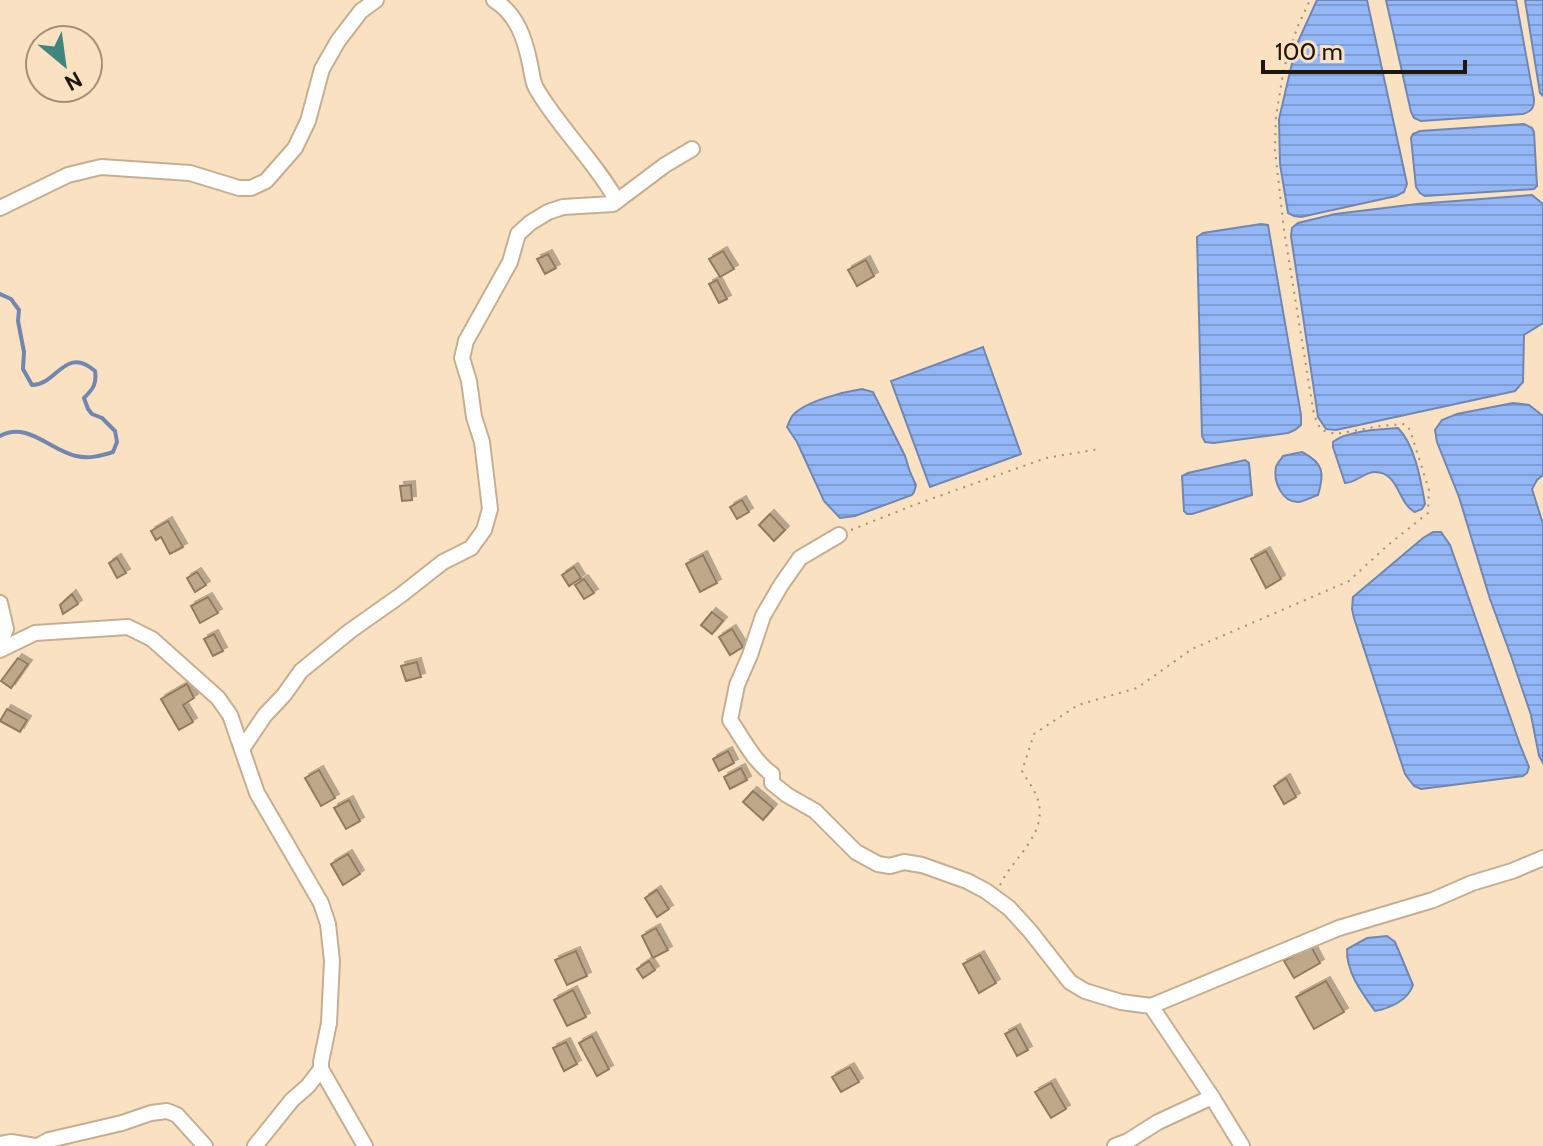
<svg xmlns="http://www.w3.org/2000/svg" width="1543" height="1146" font-family="Cabin,sans-serif">
<style>
.water{fill:url(#water-rules);stroke:#7187b1;stroke-width:2}
.lines{fill:none;stroke-linecap:round;stroke-linejoin:round}
.stream{stroke:#7187b1;stroke-width:4}
.building{fill:#bfa88a;stroke:#917a5e;stroke-width:2;filter:url(#shadow)}
.minor-casing{stroke:#c6ae91;stroke-width:18}
.path{stroke:#a4917a;stroke-width:2;stroke-dasharray:2 6;stroke-linecap:butt}
.minor{stroke:#fff;stroke-width:14}
</style>
<defs>
<pattern id="water-rules" width="6" height="5" patternUnits="userSpaceOnUse" patternTransform="scale(2)"><rect width="6" height="5" fill="#94b7f8"/><path d="M0 2.5h6" fill="none" stroke="#7f9dd3"/></pattern>
<filter id="shadow"><feDropShadow dx="4" dy="-4" stdDeviation="0" flood-color="#0004"/></filter>
</defs>
<rect width="100%" height="100%" fill="#fae1c2"/>
<g class="water">
<polygon points="1317,0 1367,0 1407,184 1404,192 1396,196 1301,217 1294,216 1288,213 1280,164 1279,119 1296,46"/>
<path d="M1386,0H1516L1534,99C1534,108 1532,111 1523,114L1421,121L1414,118L1411,112Z"/>
<polygon points="1525,0 1543,0 1543,96 1540,93"/>
<polygon points="1524,124 1532,128 1534,132 1537,186 1534,189 1425,196 1420,193 1416,187 1411,138 1413,134 1420,131"/>
<polygon points="1532,195 1543,204 1543,323 1524,335 1523,382 1515,391 1336,430 1326,429 1318,417 1291,236 1292,228 1298,223 1335,214 1417,204"/>
<polygon points="1261,224 1268,225 1301,415 1301,425 1295,430 1288,433 1214,443 1205,442 1202,436 1197,237 1203,233"/>
<polygon points="983,347 1021,454 930,487 891,381"/>
<path d="M862,389L873,392L905,456L910,472L916,485L914,492L912,495L855,516L840,518L824,501L797,442L787,427C788,425 791,417 793,415C806,401 843,392 862,389Z"/>
<polygon points="1513,403 1529,405 1543,416 1543,475 1537,480 1532,489 1543,524 1543,763 1539,756 1531,715 1511,656 1490,599 1459,497 1437,442 1435,430 1442,420 1457,414"/>
<path d="M1398,428C1415,445 1421,481 1425,504L1422,509L1415,512C1398,504 1399,472 1375,472C1364,472 1356,483 1345,483L1333,447V442C1346,431 1380,429 1398,428Z"/>
<path d="M1302,452C1323,463 1325,472 1318,495C1312,497 1305,501 1299,502C1282,503 1273,481 1276,467C1277,463 1281,460 1283,456Z"/>
<polygon points="1245,460 1249,463 1252,495 1192,514 1187,514 1184,511 1182,476 1188,473"/>
<polygon points="1433,532 1441,532 1450,545 1520,745 1529,767 1527,773 1523,776 1421,789 1414,786 1405,774 1354,618 1352,609 1353,597 1423,538"/>
<path d="M1387,936L1395,942L1413,985C1408,1000 1391,1008 1375,1011C1362,993 1346,972 1347,949L1367,938Z"/>
</g>
<g class="lines">
<path class="stream" d="M0,294L11,299L19,310L18,321L24,352L23,369L32,385C57,385 65,345 95,371C97,384 93,389 84,398L88,409L92,414L102,418L115,431L117,442L113,452C100,456 89,459 76,456C50,450 27,421 0,436"/>
</g>
<g class="building">
<polygon points="723,251 734,269 720,277 709,259"/>
<polygon points="548,254 556,268 545,274 537,259"/>
<polygon points="866,260 874,276 857,286 848,270"/>
<polygon points="717,280 727,299 719,303 709,284"/>
<polygon points="411,485 412,500 402,501 400,486"/>
<polygon points="742,500 749,512 737,519 730,507"/>
<polygon points="770,514 785,530 774,541 759,525"/>
<polygon points="168,521 183,547 170,554 161,537 156,540 151,531"/>
<polygon points="1266,551 1281,579 1266,588 1251,559"/>
<polygon points="703,555 717,583 700,592 686,564"/>
<polygon points="117,558 126,573 117,578 109,563"/>
<polygon points="574,567 581,578 569,586 562,575"/>
<polygon points="197,572 206,585 195,592 187,578"/>
<polygon points="584,579 594,593 584,599 575,585"/>
<polygon points="72,594 78,604 63,614 60,605"/>
<polygon points="208,597 218,613 200,623 191,606"/>
<polygon points="712,612 723,621 712,634 701,625"/>
<polygon points="732,629 743,647 730,655 719,637"/>
<polygon points="214,634 223,651 213,656 204,639"/>
<polygon points="18,658 28,664 11,688 1,681"/>
<polygon points="417,662 421,677 406,681 401,666"/>
<polygon points="187,684 194,698 183,705 193,722 179,730 161,699"/>
<polygon points="7,709 27,720 20,732 0,721"/>
<polygon points="728,751 734,763 719,771 713,759"/>
<polygon points="741,768 747,780 730,789 724,777"/>
<polygon points="319,770 335,798 321,806 305,778"/>
<polygon points="1286,778 1296,797 1284,804 1274,786"/>
<polygon points="753,791 773,808 763,820 743,802"/>
<polygon points="349,800 360,821 346,829 334,808"/>
<polygon points="348,854 360,874 343,885 331,864"/>
<polygon points="657,890 669,909 657,917 645,898"/>
<polygon points="656,928 668,950 653,958 642,936"/>
<polygon points="1311,946 1320,963 1294,978 1284,961"/>
<polygon points="576,951 587,976 567,985 555,960"/>
<polygon points="980,955 996,983 979,993 963,964"/>
<polygon points="649,961 655,970 643,978 637,969"/>
<polygon points="1326,981 1344,1012 1314,1029 1296,997"/>
<polygon points="573,990 586,1017 567,1026 554,1000"/>
<polygon points="1016,1028 1028,1050 1017,1056 1005,1034"/>
<polygon points="592,1036 609,1069 597,1076 579,1043"/>
<polygon points="566,1042 577,1064 564,1071 553,1048"/>
<polygon points="850,1067 859,1082 841,1092 832,1077"/>
<polygon points="1051,1083 1066,1109 1051,1118 1035,1092"/>
</g>
<g class="lines">
<defs>
<g id="minor">
<path d="M494,0C517,14 525,39 530,64C532,72 532,81 536,88C559,128 595,161 617,201"/>
<polyline points="0,208 68,175 101,167 190,173 239,188 251,188 266,181 295,148 308,121 322,69 338,41 361,11 376,0"/>
<path d="M839,535L800,558L781,585L763,616L750,655L737,685L730,720C742,737 754,762 772,774V783L787,795L815,811L856,852L878,864L890,866L904,862L922,865L967,881L986,891L1009,908L1030,931L1070,982L1085,991L1121,1002L1151,1006L1212,1097"/>
<polyline points="0,603 6,629 0,644"/>
<polyline points="0,650 35,633 128,627 152,639 218,698 230,715 257,793 321,903 328,924 332,961 329,1023 321,1062 321,1069 308,1086 292,1100 255,1146"/>
<polyline points="242,749 265,715 284,695 301,671 350,631 401,595 443,562 471,548 484,530 490,509 482,442 474,417 469,381 462,358 466,341 510,262 518,234 530,223 548,212 563,207 613,204 665,165 692,149"/>
<polyline points="1151,1006 1339,928 1433,900 1472,883 1512,871 1543,858"/>
<polyline points="321,1069 365,1146"/>
<polyline points="0,1144 11,1142 35,1146"/>
<polyline points="38,1146 49,1140 122,1123 151,1113 167,1111 177,1115 205,1146"/>
<polyline points="1115,1146 1128,1141 1158,1122 1212,1097 1242,1146"/>
</g>
</defs>
<use href="#minor" class="minor-casing"/>
<g class="path">
<polyline points="851,530 914,505 1046,458 1099,449"/>
<path d="M1000,885C1013,857 1048,835 1038,800C1035,790 1027,780 1022,771L1034,734L1078,705L1137,688L1192,649L1349,581L1388,545L1428,513L1429,490L1410,430L1405,424L1380,426L1336,434L1321,430L1314,415L1284,230L1275,150L1276,116L1284,68L1297,28L1310,0"/>
</g>
<use href="#minor" class="minor"/>
</g>
<g transform="translate(64 64) rotate(151)"><circle r="38" fill="#fae1c2" stroke="#a39079" stroke-width="2"/>
<path d="M0-6L14 30L0 20L-14 30Z" fill="#40867f"/>
<text y="-12" font-size="22" font-weight="bold" text-anchor="middle" fill="#20170c">N</text>
</g>
<path d="M1263 60v12h202v-12" fill="none" stroke="#20170c" stroke-width="4"/>
<text x="1275" y="60" font-size="24" fill="#20170c" stroke="#fae1c2" stroke-width="6" paint-order="stroke">100 m</text>
</svg>
